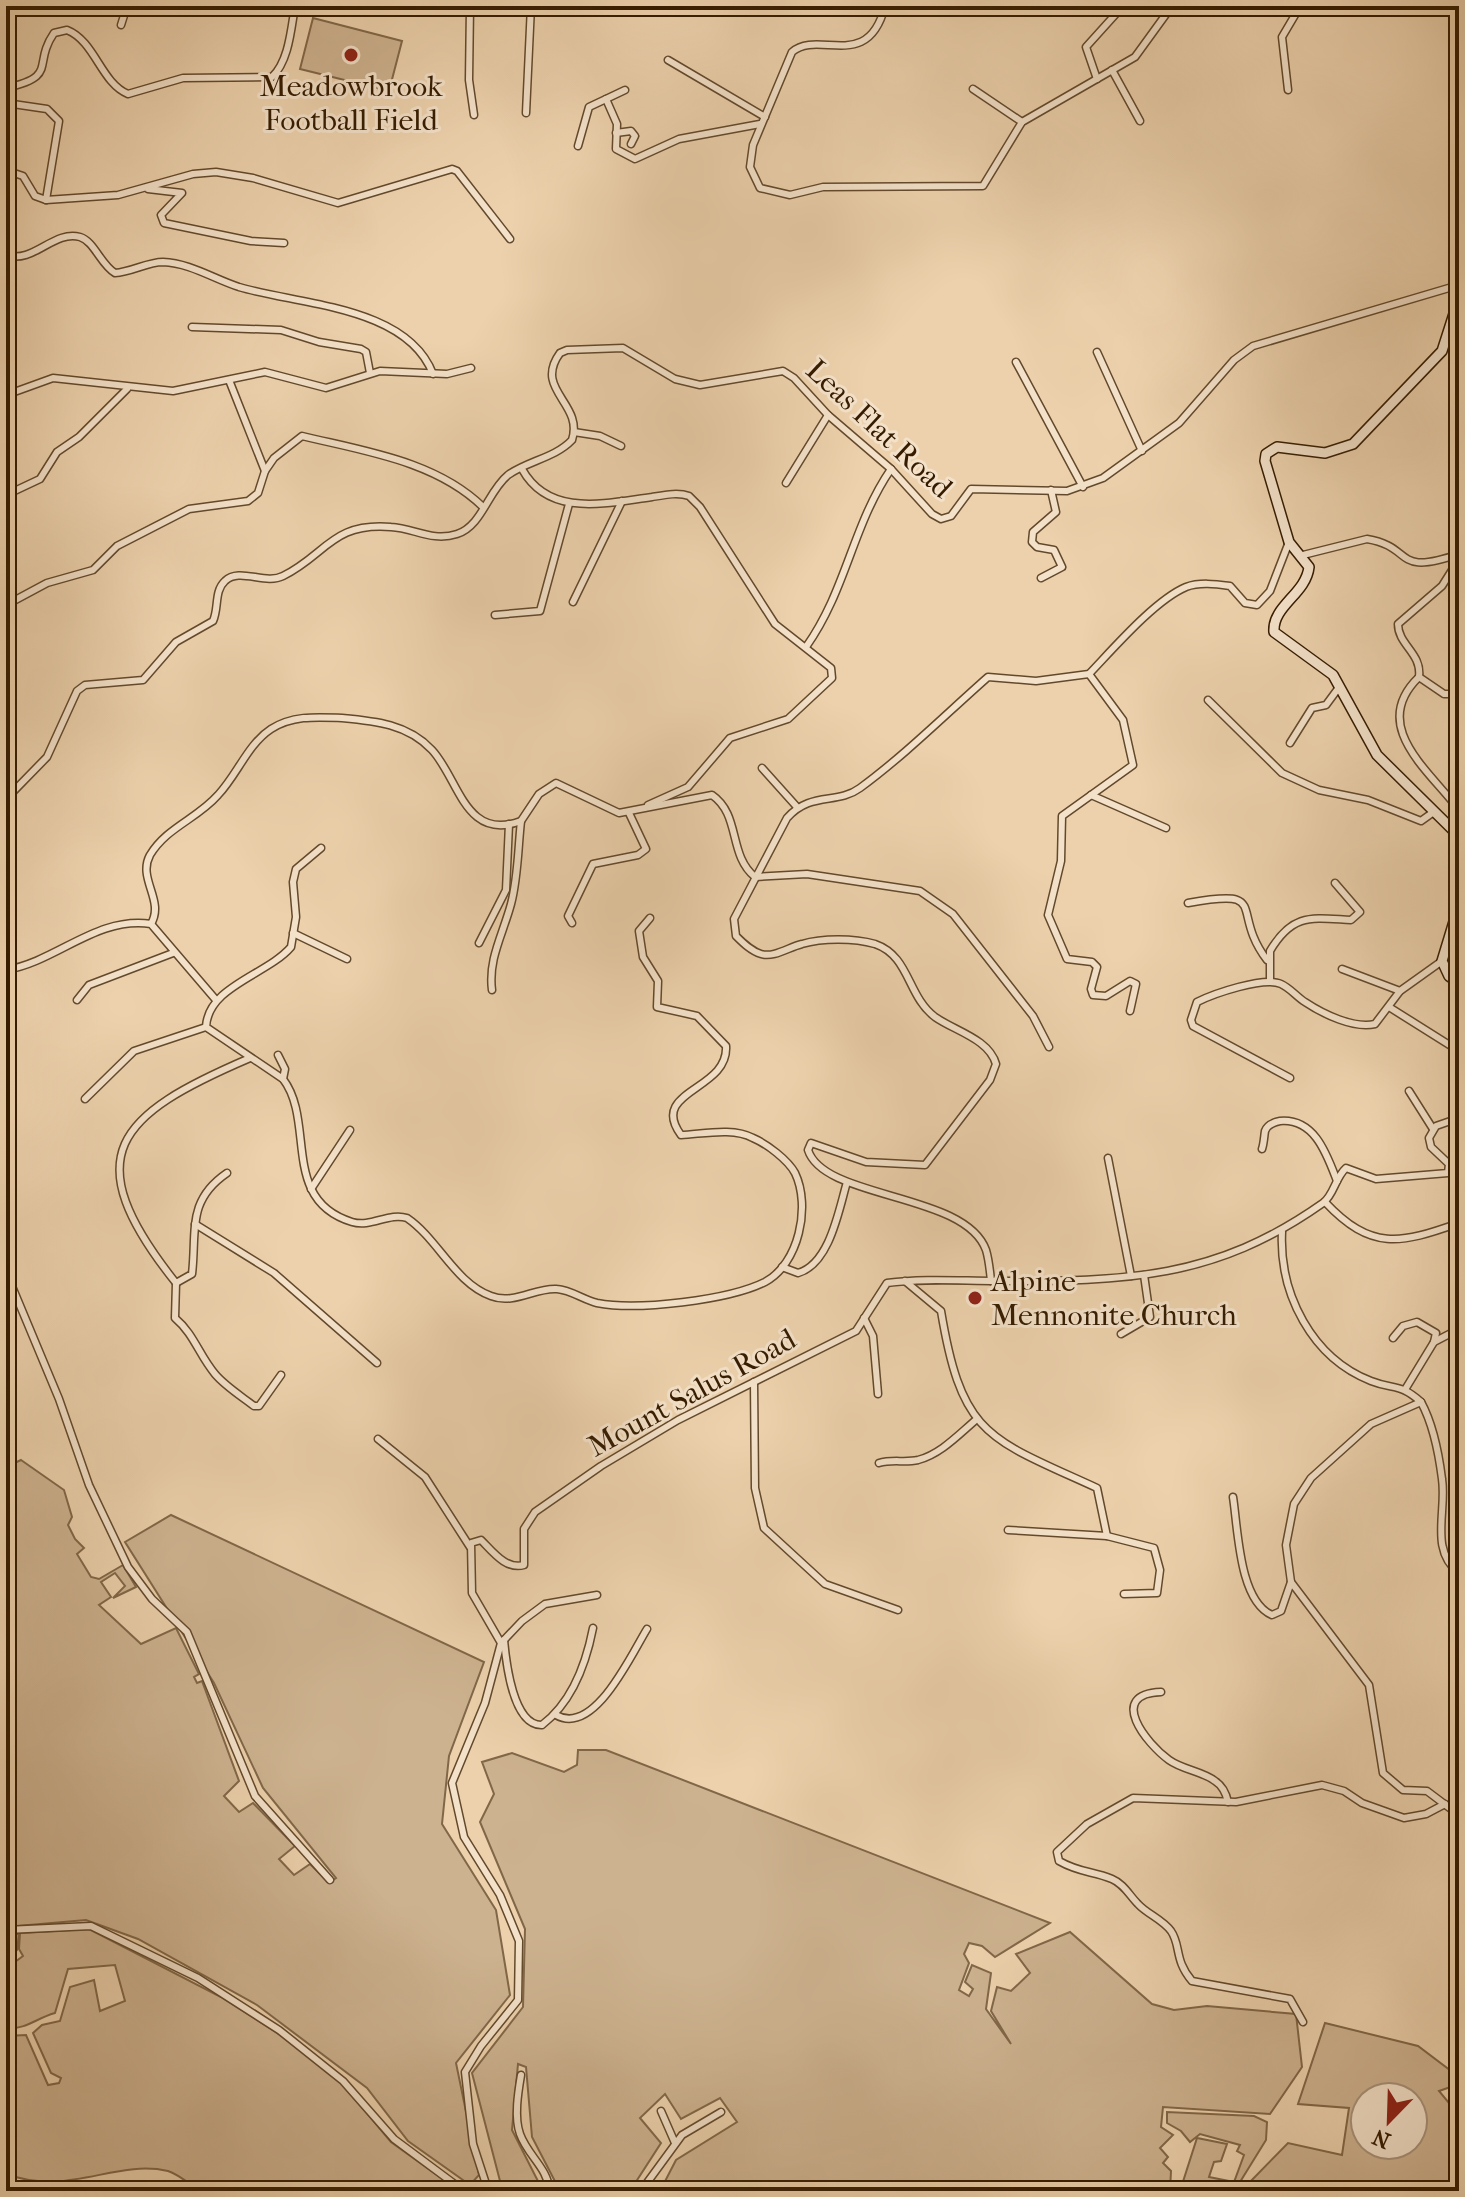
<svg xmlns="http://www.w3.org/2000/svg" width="1465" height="2197" font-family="'IM FELL French Canon',serif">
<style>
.green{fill:#cdb28f;stroke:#816748;stroke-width:2;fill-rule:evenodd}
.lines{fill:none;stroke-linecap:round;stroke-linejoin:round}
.street-casing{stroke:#63492b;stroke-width:9}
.secondary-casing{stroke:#351c00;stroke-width:12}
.street{stroke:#f3e1c9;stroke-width:6}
.secondary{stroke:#f3e1c9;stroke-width:9}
.poi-dot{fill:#8f2418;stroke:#f3e1c9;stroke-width:3}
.labels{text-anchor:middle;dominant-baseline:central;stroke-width:6;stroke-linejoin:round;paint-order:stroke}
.poi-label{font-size:30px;fill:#351c00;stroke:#f3e1c9}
.street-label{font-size:30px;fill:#351c00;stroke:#f3e1c9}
</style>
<rect width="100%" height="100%" fill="#ecd1ac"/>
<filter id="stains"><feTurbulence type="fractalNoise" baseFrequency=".0025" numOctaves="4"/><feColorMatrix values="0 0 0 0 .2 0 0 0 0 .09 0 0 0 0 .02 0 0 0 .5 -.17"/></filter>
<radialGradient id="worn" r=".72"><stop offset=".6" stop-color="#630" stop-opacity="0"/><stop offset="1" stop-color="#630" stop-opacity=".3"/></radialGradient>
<g class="green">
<polygon points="313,18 402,41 389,91 300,69"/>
<polygon points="21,1460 64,1490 72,1517 68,1525 75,1539 84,1548 77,1554 91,1577 99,1579 123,1565 136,1587 113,1598 125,1586 115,1573 101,1582 111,1597 99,1605 141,1644 176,1628 199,1674 194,1677 197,1683 202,1681 239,1781 224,1796 239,1812 253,1803 295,1846 279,1859 294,1875 310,1864 329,1883 336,1878 263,1788 214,1683 125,1542 171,1515 484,1662 449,1756 442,1824 496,1910 510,1995 456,2063 479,2175 470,2185 408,2141 367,2088 257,2005 138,1939 86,1920 6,1927 6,1467"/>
<polygon points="578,1750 606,1750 1050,1923 995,1957 982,1946 969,1943 964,1954 969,1963 959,1990 969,1996 973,1989 965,1982 972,1965 991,1973 986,2009 1011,2044 991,2011 997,1987 1011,1991 1030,1973 1016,1954 1070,1932 1152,2004 1174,2010 1207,2006 1296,2014 1302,2067 1270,2114 1163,2107 1161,2127 1173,2135 1160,2148 1168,2157 1163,2163 1171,2171 1170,2191 660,2191 676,2160 737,2122 720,2098 681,2119 665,2094 640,2118 661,2143 630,2191 560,2191 532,2137 526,2067 518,2064 512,2130 543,2191 500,2181 472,2073 523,2007 525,1929 480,1822 494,1794 482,1762 512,1753 564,1772 577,1765"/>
<path d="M89,1929L221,1997L285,2038L341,2082L391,2142L459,2191H200C191,2185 178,2174 168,2171C115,2159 69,2197 6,2174V2036L26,2035L48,2085L59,2083L61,2078L51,2073L33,2033L42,2025L60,2021L70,1987L94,1980L100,2011L125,2001L115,1965L68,1969L55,2013C34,2019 30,2028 6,2029V1940L19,1933L17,1950L10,1956L15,1962L23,1956L19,1949L20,1933Z"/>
<path d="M1325,2023L1418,2046L1459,2077V2084L1439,2091L1459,2115V2191H1180L1197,2138L1227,2144L1221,2161L1214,2162L1209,2177L1234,2182L1244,2155L1237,2151L1240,2145L1200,2134L1190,2142L1181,2131L1167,2123V2112L1254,2116L1267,2122L1266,2140L1240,2182L1247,2185L1288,2143L1342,2155L1349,2108L1298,2104ZM1365,2097H1413V2145H1365Z"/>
</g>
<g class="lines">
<defs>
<g id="street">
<polyline points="470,6 469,80 474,115"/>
<path d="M885,6C868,73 818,29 792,52L753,145L750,167L760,188L790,195L823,187L983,186L1022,122L1135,57L1172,6"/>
<polyline points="121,25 127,6"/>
<polyline points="668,60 765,117"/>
<polyline points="1112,70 1140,121"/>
<polyline points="1097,79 1086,47 1123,6"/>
<path d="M6,88C59,76 32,65 54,33L67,30C95,41 101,83 128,94L183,78L272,77C289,61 291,29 295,6"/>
<polyline points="973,89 1022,122"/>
<polyline points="625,90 606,99 617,124 616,149 635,159 679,139 760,124"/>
<polyline points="1288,90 1282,37 1295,15 1295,6"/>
<polyline points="6,103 47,109 59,121 46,200 35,196 23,176 11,172 6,175"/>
<polyline points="526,113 531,6"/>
<polyline points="616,133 631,131 635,136 631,144"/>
<polyline points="578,146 589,107 606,99"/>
<polyline points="148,189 182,193 161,215 164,223 251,241 284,243"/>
<polyline points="46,200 118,195 193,174 216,172 253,178 338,203 452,169 457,171 510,239"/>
<path d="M6,255C34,264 53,230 80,237C94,241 101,265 115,273C132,272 147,262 163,262C190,263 214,279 239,287C300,305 407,306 433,374"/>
<polyline points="192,327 281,330 319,342 361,349 366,352 370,373"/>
<polyline points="1097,352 1142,451"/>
<polyline points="1016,362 1083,487"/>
<polyline points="229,380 265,471"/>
<polyline points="6,395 53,378 173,391 265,372 326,388 380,371 447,374 471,368"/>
<polyline points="574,432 600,436 621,446"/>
<path d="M522,469C549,518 606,503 652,497C664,495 678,492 689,496L700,507L775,624L831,668L832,678L788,719L730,738L688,787L648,805"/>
<polyline points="786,483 828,415"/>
<polyline points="6,495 40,479 57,452 79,437 127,389"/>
<path d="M1303,555L1367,539C1415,547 1392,577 1459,554"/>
<polyline points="1041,578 1062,567 1054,550 1037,547 1032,542 1033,532 1056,512 1051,490"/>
<polyline points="573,602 622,501"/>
<path d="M6,605L47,583L93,570L117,546L189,509L248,501L258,493L265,471L274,458L302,436C364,451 436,461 483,507"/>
<polyline points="495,615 540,611 569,504"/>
<path d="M806,647C847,589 852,526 891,469"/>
<polyline points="1089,674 1123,720 1133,765 1062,816 1061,861 1048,915 1067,959 1092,962 1097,967 1091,989 1093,995 1106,996 1130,981 1136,984 1130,1011"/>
<path d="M1419,677C1368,726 1430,771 1459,810"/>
<path d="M1419,677C1422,653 1398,645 1398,624L1442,586L1459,559"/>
<polyline points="1419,677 1444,694 1459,694"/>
<polyline points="1208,700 1282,773 1319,790 1368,800 1421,821 1435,811"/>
<polyline points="1290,743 1312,708 1326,705 1340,686"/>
<polyline points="762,768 797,807"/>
<polyline points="1091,795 1166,828"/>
<path d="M6,799L47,757L77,691L85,685L143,680L176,642L213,621C219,608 214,591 225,581C239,567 265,585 283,576C326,555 332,522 391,527C414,528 432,542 457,534C482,526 488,491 508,475C527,461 555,458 572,440C584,403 533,390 560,353L567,350L623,348L675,379L700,385L783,371L794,378L828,415L891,469L932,514L941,519L951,516L971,489L1067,491L1103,478L1179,423L1234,360L1253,346L1459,285"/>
<path d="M321,848L296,869L293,882L296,917L291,947C267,975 208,986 206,1027L283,1079C316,1122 280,1200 352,1222C371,1228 389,1212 407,1218C438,1239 455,1283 491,1296C514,1305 536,1287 557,1289C571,1290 584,1300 597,1303C637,1311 729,1300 765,1282C799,1264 811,1206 795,1173C788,1160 767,1144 753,1138C733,1127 703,1134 681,1135C648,1090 729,1091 726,1046L697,1016L657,1007L658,981L643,957L639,931L650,918"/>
<path d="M1188,903C1272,888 1229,910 1267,960"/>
<polyline points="572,923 568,916 593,864 638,855 646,849 629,813"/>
<path d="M151,924C165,900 137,879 150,855C167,827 197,819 218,795C237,775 248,744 271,729C293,715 317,717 342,718C375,721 408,724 432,750C459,779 465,842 521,821L539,794L556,783L619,813L712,795C741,815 728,855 755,877L807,874L920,891L953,914L1033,1016L1049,1047"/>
<polyline points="293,933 347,959"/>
<polyline points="479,943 506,890 509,824"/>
<polyline points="1342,969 1400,991"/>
<path d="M6,970C58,961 96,916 151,924L216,1000"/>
<path d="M1270,981V951C1293,912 1313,918 1351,920L1360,912L1335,883"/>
<path d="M492,990C488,959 503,934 511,904C518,878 518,848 521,821"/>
<polyline points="77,1000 89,985 173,953"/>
<polyline points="1389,1007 1459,1051"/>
<polyline points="278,1055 285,1069 283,1079"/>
<path d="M1290,1078L1193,1026L1191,1020L1197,1002C1213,994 1264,976 1281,984C1290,988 1297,997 1305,1002C1323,1014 1354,1029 1375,1024L1400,991L1442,961"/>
<polyline points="1409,1091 1433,1129"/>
<polyline points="85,1099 134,1051 206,1027"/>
<path d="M1262,1149C1264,1143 1264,1137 1265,1131C1267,1125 1275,1122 1280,1121C1315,1118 1327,1155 1337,1181"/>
<polyline points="1108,1158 1131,1276"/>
<path d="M227,1173C186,1201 197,1232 192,1274L176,1283C74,1155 117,1115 250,1058"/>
<polyline points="311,1189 350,1130"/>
<path d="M1325,1202C1371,1251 1400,1244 1459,1223"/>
<polyline points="195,1224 274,1273 377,1363"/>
<path d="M1282,1232C1279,1294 1312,1358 1371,1381C1394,1390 1400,1383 1421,1402L1371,1424L1311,1478L1294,1504L1286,1545L1291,1582L1369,1685L1383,1773L1403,1790L1427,1791L1459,1815"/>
<path d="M782,1267L798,1273C830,1264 839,1209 847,1182"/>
<polyline points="6,1272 59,1399 89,1485 128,1567 152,1599 187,1632 255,1796 330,1880"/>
<path d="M905,1281L941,1311C962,1437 988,1438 1097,1488L1107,1536"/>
<path d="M991,1281C990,1271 989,1260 986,1250C965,1192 824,1200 808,1150L811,1143L866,1162L925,1165L990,1080L996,1064C989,1039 955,1031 935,1017C907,996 910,956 875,944C854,938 822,938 802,944C789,947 774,958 761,954C751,951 743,943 736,936L734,919L787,818C811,791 837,805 860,788C905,755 946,714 988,677L1036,681L1089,674C1113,649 1155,600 1186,587C1200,582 1215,584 1230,586L1245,603L1257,605L1270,591L1289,542"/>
<path d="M176,1283L175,1318C194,1334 199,1355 215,1374C225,1386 241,1396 254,1406H259L281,1375"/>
<polyline points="864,1318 873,1336 878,1394"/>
<polyline points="1121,1334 1150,1317 1144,1275"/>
<polyline points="1393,1338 1403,1326 1417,1322 1436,1333 1434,1342"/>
<polyline points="754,1382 755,1488 764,1528 825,1584 898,1610"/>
<polyline points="1406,1388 1434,1342 1459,1329"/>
<path d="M1421,1402C1433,1424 1439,1455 1442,1479C1447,1511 1429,1550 1459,1573"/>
<polyline points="378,1439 425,1477 470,1547"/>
<path d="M879,1463C892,1459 905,1463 918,1460C941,1454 959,1434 977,1419"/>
<path d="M1233,1497C1238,1529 1239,1601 1272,1615L1281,1611L1291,1582"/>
<polyline points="1008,1530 1107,1536 1154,1548 1160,1570 1157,1593 1124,1594"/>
<path d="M504,1640C506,1662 513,1726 542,1725C571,1703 586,1664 593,1628"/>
<polyline points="503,1641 522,1621 545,1604 597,1595"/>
<path d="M1161,1692C1106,1694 1147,1744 1169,1760C1183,1770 1202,1771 1215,1781C1223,1786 1226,1793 1228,1802"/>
<path d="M556,1715C594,1737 631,1655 647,1629"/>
<polyline points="6,1930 91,1926 198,1978 279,2030 343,2081 394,2139 464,2191"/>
<path d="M1303,2022L1290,1999L1192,1981C1174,1960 1181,1945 1171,1931C1162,1919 1147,1914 1138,1904C1129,1895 1124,1884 1112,1879C1093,1871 1080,1873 1059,1861L1057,1852L1087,1824L1133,1798L1236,1802L1322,1785L1344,1791L1362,1803L1404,1818L1426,1814L1445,1804"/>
<path d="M521,2075C518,2093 514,2117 520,2134C528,2156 547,2167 550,2191"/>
<polyline points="661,2111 675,2143"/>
<polyline points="487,2187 499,2191"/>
<path d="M483,2191L487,2187L473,2144L465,2072L481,2046L518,2000L519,1941L500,1895L464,1837L452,1783L485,1703L501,1643L472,1593L471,1543L481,1540C493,1552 506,1570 524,1565V1529L535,1512L601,1466L678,1420L856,1331L887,1283C924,1278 961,1281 997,1281C1126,1281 1214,1280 1323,1203C1334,1195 1335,1178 1346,1168L1376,1179L1448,1173L1449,1164L1431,1147L1429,1138L1436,1126L1459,1118"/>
<polyline points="641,2191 682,2135 721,2112"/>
</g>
<g id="secondary">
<path d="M1459,298L1442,351L1353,444L1325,453L1277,447L1266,454L1265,461L1289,542L1309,567C1306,594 1272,606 1274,632L1333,675L1377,755L1459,836"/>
<polyline points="1459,905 1442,961 1449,976 1459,983"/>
</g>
</defs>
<use href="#street" class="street-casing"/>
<use href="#secondary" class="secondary-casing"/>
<use href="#street" class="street"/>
<use href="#secondary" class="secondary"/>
</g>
<g class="poi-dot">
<circle cx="351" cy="55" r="8"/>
<circle cx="975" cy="1298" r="8"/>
</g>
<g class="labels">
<g class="poi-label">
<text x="351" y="86">Meadowbrook<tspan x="351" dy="34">Football Field</tspan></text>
<text x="991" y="1281" text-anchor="start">Alpine<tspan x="991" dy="34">Mennonite Church</tspan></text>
</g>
<g class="street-label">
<text transform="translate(879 429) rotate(43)">Leas Flat Road</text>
<text transform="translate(692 1393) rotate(-29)">Mount Salus Road</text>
</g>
</g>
<rect width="1465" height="2197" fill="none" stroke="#ecd1ac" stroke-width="32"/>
<rect x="8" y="8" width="1449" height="2181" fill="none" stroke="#351c00" stroke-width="4"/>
<rect x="16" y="16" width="1433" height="2165" fill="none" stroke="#351c00" stroke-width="2"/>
<g transform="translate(1389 2121) rotate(203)"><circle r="38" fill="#f3e1c9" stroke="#a79279" stroke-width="2"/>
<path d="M0-6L14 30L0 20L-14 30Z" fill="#8f2418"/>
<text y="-12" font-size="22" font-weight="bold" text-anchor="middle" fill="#351c00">N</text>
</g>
<rect width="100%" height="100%" filter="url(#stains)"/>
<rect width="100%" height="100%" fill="url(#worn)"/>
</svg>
